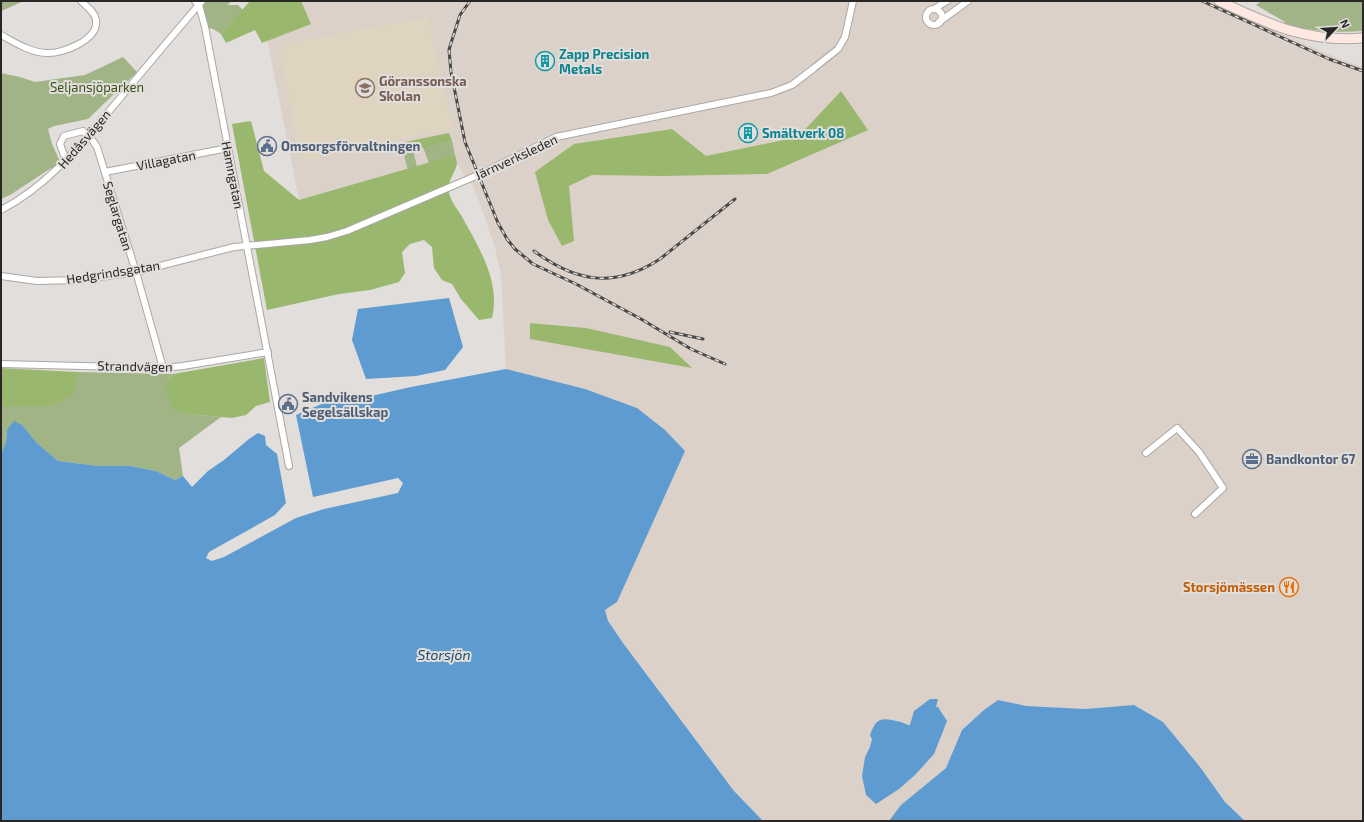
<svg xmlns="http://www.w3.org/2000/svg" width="1364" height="822" font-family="'Exo 2',sans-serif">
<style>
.built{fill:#dbd1c9}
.education{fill:#ded4bf}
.green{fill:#a1b486}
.forest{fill:#9ab76e}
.water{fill:#5d9bd1}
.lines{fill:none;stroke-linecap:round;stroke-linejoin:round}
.street-casing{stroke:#aaa7a4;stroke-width:8}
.secondary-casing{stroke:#aaa7a4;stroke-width:11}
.street{stroke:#fff;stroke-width:6}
.secondary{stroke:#fee8e1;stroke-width:9}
.rail-casing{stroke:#4b4948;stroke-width:3}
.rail{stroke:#e1dedb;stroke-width:1.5;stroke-dasharray:4.5;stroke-linecap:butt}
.labels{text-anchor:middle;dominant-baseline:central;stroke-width:4;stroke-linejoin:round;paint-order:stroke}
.culture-label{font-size:13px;font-weight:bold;fill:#0d838f;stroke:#e1dedb;text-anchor:start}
.education-label{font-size:13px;font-weight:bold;fill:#785e54;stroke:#e1dedb;text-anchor:start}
.park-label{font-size:13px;fill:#3d501c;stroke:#e1dedb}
.street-label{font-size:13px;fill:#282726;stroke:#e1dedb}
.service-label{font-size:13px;font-weight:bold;fill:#4e5e75;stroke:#e1dedb;text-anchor:start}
.food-label{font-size:13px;font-weight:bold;fill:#c56008;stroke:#e1dedb;text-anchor:end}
.water-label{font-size:14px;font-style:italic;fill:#1e4c71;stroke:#e1dedb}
</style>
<rect width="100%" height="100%" fill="#e1dedb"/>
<polygon class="built" points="290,1 1209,1 1330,55 1363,67 1363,821 1245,821 1225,802 1200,767 1134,705 1085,709 1026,706 998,700 962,730 946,768 901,805 889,821 763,821 734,791 623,643 608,621 605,610 617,601 638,554 585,389 506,369 501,275 495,248 479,201 470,179 467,180 457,164 455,156 299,200 266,34"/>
<polygon class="education" points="428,17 453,128 305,161 298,147 294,126 279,50 282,46 287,43"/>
<g class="green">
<polygon points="1,1 24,1 1,11"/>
<polygon points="202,1 231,1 228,5 238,5 243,10 221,34 213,29 205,27"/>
<path d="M1261,1H1363V31C1335,33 1311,31 1284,25L1285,22L1256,5Z"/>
<polygon points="123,57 137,72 88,119 54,126 48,129 52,144 61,164 57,169 51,168 10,195 1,199 1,73 20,77 35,82 85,75"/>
<polygon points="452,141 455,155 429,163 423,147"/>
<polygon points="413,149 417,167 408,170 403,152"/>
<polygon points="77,372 173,374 169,378 188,414 221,417 179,448 183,476 175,480 156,471 130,466 99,466 58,461 37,443 22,425 7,430 6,442 1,454 1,406 52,406 77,378"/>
</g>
<g class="forest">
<polygon points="250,1 301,1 311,24 262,43 255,30 226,43 221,34"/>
<polygon points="841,91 868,130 767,174 662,176 592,175 569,186 574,241 562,246 548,220 535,172 574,144 672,129 706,156 798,137"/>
<path d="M251,121L264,171L299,200L455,155C456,158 457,162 457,164C455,174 446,182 449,193C451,201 457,209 461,215C478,246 501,281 492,318L479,320L461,299L452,284L442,280L434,268L432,247L424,240L410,244L402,252L405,273L399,282L370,290L339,294L267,310L232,124Z"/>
<polygon points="449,133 452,141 403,152 400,143"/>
<polygon points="530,323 586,328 670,347 692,368 530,339"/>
<path d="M264,358L270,402L256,406L246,415L232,418L188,414L173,410C167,397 162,385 173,374Z"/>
<polygon points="1,368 77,372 77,378 72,395 52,406 1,406"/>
</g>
<g class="water">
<polygon points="449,298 463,347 445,370 416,376 366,379 352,340 358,309"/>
<polygon points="506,369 585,389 637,408 665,430 685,451 617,602 605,610 608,621 623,643 734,791 763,821 1,821 1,454 6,442 7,430 14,421 22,425 37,443 58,461 99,466 130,466 156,471 175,480 183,476 192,487 208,471 224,460 249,439 258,433 265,436 266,445 277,454 286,503 275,515 209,552 206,558 212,561 224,557 296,518 324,509 398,493 403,483 398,478 313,497 296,415 324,403 358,399 411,387"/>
<path d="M930,699H938L936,707H938L947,721L934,754L915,775L899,789L876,804L866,795L862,776L865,757L870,747L872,739L870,735C877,716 882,718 901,722C905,723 906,725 910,725L914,711Z"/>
<polygon points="998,700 1026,706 1085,709 1134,705 1163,722 1200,767 1225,802 1245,821 889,821 901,805 946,768 962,730 984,710"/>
</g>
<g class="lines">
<defs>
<g id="street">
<polyline points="195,1 199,5 205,27 289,466"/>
<polyline points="934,9 947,1"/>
<circle cx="934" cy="17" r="8"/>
<polyline points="939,22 968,1"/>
<path d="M1,35C14,42 31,53 47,53C62,54 99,40 96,20C95,12 87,7 81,1"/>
<polyline points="814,68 838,49 845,37 853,1"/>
<polyline points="66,161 60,144 64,136 83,131 93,141 97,147 136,272 163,368"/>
<polyline points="105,172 228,148"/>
<path d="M1,210C49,185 81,144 116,103C144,69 173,35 202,1"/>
<polyline points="1,276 37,281 79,280 136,272 234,247 310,240 327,237 347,231 478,175 556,137 771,93 792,85 813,69"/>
<polyline points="1,364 163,368 183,366 268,352"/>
<polyline points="1146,453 1177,428 1199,452 1223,488 1195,514"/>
</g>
<path id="secondary" d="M1219,1C1268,24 1308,43 1363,38"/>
</defs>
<use href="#street" class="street-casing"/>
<use href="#secondary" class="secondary-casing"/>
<use href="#street" class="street"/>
<use href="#secondary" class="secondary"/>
<defs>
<g id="rail">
<polyline points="470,1 460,15 451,43 449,50 451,72 465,142 498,223 507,239 515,249 533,264 576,284 641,319 691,349 725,364"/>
<polyline points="1202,1 1329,59 1363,71"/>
<path d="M534,251C576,282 614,289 660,259L735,199"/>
<polyline points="670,332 703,339"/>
</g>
</defs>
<use href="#rail" class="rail-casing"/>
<use href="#rail" class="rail"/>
</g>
<defs>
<symbol id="building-ring" viewBox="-11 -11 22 22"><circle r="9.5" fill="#e1dedb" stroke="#0f9aa8" stroke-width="1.5"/><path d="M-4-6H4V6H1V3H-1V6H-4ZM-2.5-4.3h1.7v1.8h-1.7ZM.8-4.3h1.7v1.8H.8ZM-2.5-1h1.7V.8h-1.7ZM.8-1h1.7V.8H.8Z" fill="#0f9aa8"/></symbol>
<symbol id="school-ring" viewBox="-11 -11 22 22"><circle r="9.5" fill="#e1dedb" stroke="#8d6e63" stroke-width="1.5"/><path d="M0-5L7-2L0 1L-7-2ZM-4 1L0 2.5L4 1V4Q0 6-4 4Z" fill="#8d6e63"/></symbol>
<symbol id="civic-ring" viewBox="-11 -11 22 22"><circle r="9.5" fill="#e1dedb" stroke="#5c6f8a" stroke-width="1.5"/><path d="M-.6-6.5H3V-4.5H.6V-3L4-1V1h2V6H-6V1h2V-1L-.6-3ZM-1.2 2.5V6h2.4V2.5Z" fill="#5c6f8a"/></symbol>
<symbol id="office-ring" viewBox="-11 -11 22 22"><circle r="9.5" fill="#e1dedb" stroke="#5c6f8a" stroke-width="1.5"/><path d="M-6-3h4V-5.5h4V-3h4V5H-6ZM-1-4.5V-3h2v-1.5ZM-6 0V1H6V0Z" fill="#5c6f8a"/></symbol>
<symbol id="restaurant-ring" viewBox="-11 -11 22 22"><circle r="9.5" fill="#e1dedb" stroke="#e8710a" stroke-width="1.5"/><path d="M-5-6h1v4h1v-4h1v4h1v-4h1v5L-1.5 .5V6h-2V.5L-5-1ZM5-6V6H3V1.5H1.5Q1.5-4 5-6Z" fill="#e8710a"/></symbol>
</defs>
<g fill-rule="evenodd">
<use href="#building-ring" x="534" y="50" width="22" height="22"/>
<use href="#school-ring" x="354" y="77" width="22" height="22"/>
<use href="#building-ring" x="737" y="122" width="22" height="22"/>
<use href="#civic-ring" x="256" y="135" width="22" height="22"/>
<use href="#civic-ring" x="277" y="393" width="22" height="22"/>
<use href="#office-ring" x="1241" y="448" width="22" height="22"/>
<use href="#restaurant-ring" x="1278" y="576" width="22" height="22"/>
</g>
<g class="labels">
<g class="culture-label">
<text x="559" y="54">Zapp Precision<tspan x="559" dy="15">Metals</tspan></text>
<text x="762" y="133">Smältverk 08</text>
</g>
<g class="education-label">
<text x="379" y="81">Göranssonska<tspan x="379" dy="15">Skolan</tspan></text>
</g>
<g class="park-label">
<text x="97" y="87">Seljansjöparken</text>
</g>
<g class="street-label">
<text transform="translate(84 139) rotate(-49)">Hedåsvägen</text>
<text transform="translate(516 157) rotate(-25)">Järnverksleden</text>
<text transform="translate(166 160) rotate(-11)">Villagatan</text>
<text transform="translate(233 175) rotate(79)">Hamngatan</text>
<text transform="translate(118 216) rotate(73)">Seglargatan</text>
<text transform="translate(113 272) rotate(-9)">Hedgrindsgatan</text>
<text transform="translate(135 366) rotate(1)">Strandvägen</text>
</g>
<g class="service-label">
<text x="281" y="146">Omsorgsförvaltningen</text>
<text x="302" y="397">Sandvikens<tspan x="302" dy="15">Segelsällskap</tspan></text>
<text x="1266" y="459">Bandkontor 67</text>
</g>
<g class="food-label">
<text x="1275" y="587">Storsjömässen</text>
</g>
<g class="water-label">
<text x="444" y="654">Storsjön</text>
</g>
</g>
<rect width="1364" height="822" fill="none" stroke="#282726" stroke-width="4"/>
<g transform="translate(1336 28) rotate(65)" stroke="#e1dedb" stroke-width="3" paint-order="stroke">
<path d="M0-3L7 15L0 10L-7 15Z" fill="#282726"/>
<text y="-6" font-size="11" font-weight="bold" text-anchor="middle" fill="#282726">N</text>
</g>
</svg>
